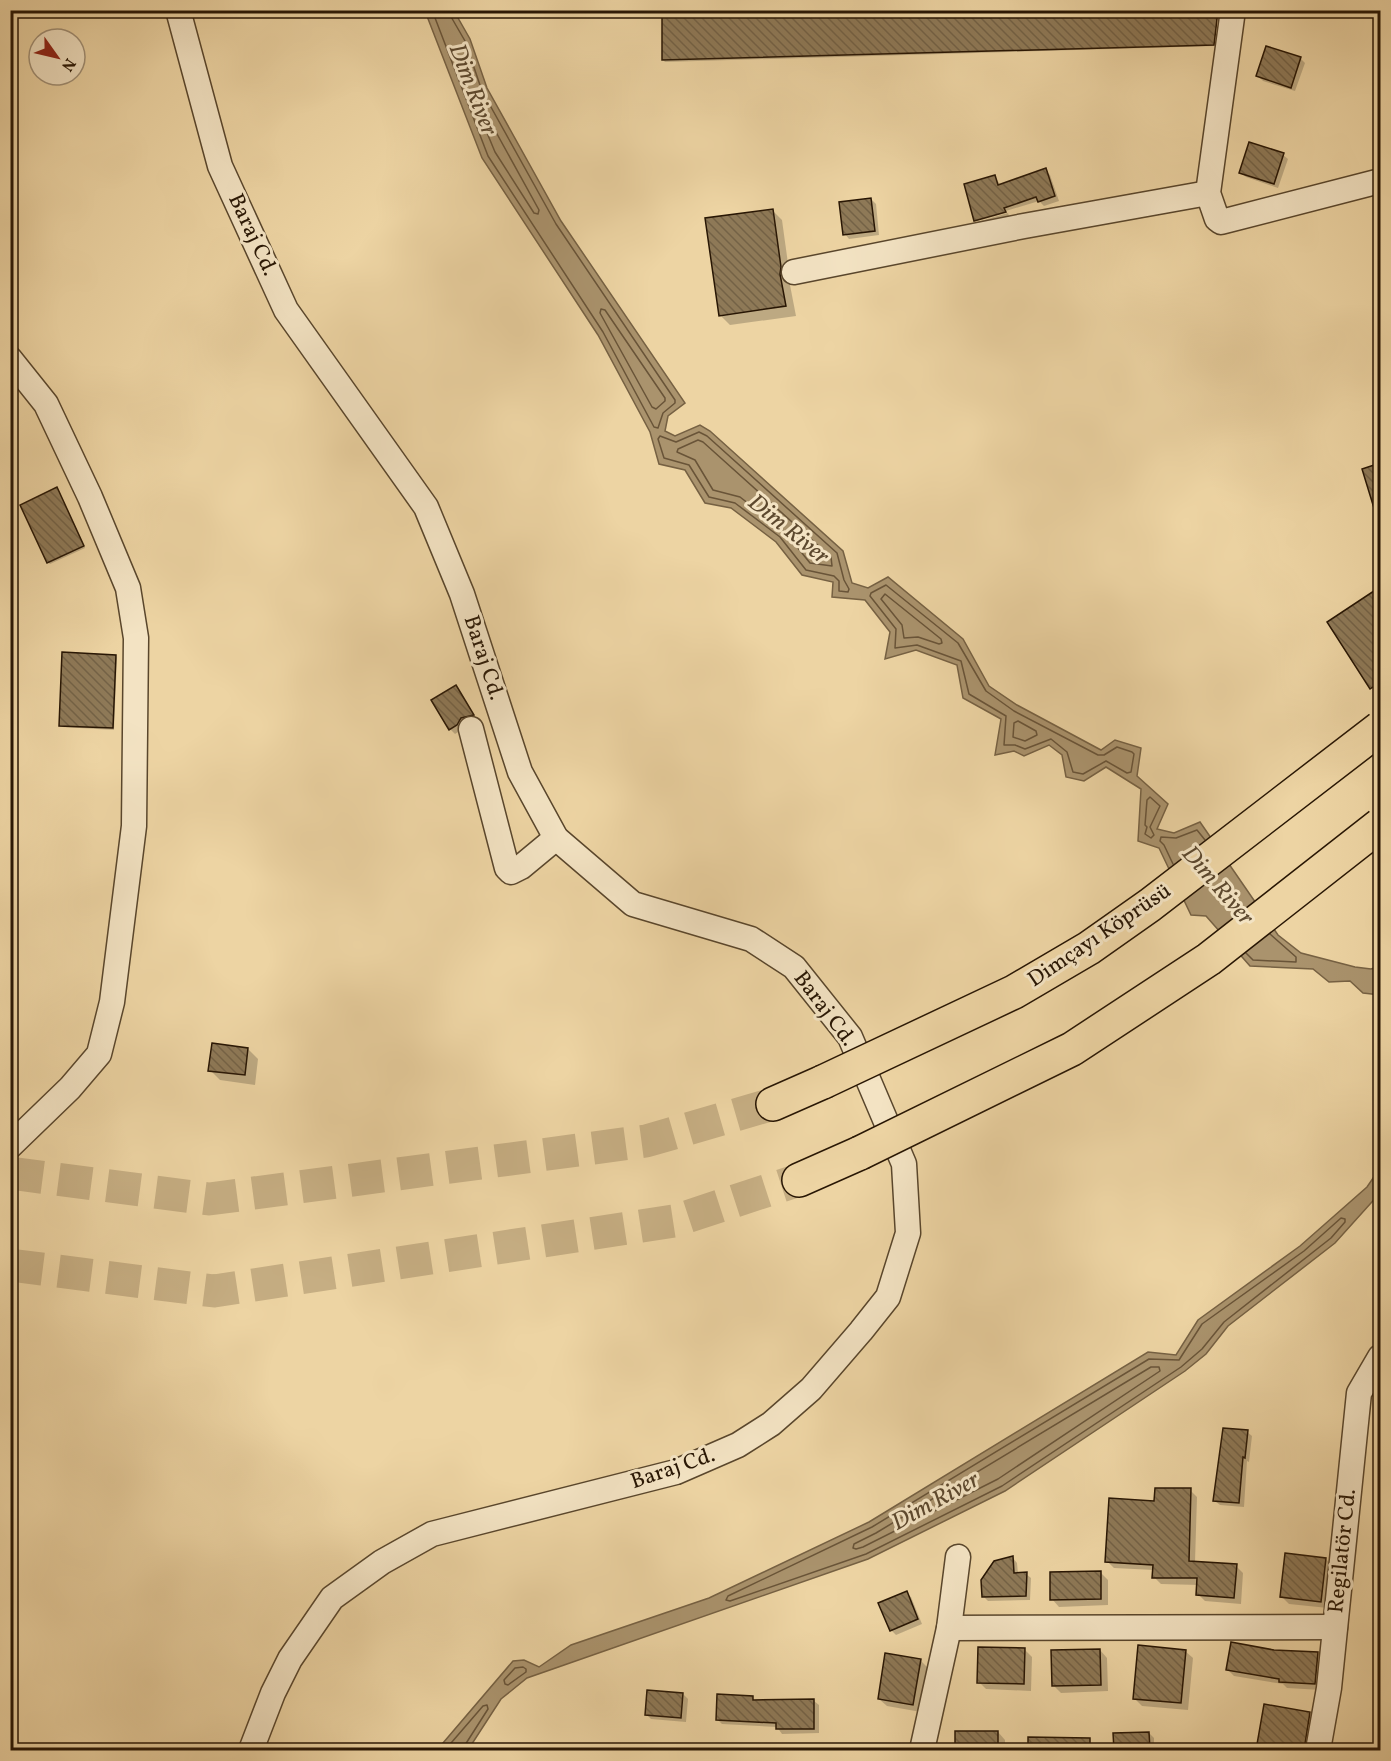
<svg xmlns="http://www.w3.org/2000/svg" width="1391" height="1761" font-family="Vollkorn,serif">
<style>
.water{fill:#aa936d;stroke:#766143;stroke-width:1.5}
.shadow{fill:#0003}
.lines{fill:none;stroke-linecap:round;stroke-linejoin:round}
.shore{stroke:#695438;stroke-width:1.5}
.building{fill:url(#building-back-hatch);stroke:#281604;stroke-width:1.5}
.highway-tunnel{stroke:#c6ae83;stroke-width:33;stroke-dasharray:33 16;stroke-linecap:butt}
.minor-casing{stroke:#59462c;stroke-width:27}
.highway-casing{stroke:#281604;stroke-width:36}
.minor{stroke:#f3e3c3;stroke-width:24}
.highway{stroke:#edd4a3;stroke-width:33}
.highway-bridge-casing{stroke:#281604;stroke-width:36;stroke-linecap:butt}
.highway-bridge{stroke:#edd4a3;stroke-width:33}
.labels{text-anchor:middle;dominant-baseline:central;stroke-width:6;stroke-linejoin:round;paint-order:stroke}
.street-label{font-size:22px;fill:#281604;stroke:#f3e3c3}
.water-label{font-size:24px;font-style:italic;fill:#5c482e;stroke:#f3e3c3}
</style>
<defs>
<pattern id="building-back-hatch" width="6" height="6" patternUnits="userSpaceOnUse" patternTransform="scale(1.5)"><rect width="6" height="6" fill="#8e7957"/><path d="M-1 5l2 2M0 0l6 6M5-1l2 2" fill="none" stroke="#746246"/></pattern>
</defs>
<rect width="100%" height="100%" fill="#edd4a3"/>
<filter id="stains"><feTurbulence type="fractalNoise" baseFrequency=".00333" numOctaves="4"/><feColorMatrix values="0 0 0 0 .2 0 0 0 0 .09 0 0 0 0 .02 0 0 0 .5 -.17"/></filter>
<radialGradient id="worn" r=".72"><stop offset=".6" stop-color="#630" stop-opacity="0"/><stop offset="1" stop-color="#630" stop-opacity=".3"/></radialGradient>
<g class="water">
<polygon points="425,11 454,11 470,39 487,88 561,221 685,403 668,416 665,431 675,436 700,425 710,431 843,551 852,583 868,588 888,577 963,639 989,686 1017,705 1101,750 1115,740 1141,748 1137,776 1168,804 1157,829 1174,833 1200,822 1278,935 1301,953 1355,967 1371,969 1380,966 1380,995 1363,993 1350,981 1329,982 1313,969 1250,966 1206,916 1191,915 1159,848 1138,841 1141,789 1106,767 1084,781 1066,777 1062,755 1049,745 1024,756 1014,751 995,755 1001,719 963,698 957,665 916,650 885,659 890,632 865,600 832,597 833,582 802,575 776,542 731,508 705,503 685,470 659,464 650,432 598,335 482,158"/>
<polygon points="1380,1168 1380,1193 1335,1243 1228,1326 1206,1354 1185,1371 1005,1491 868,1559 527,1678 501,1699 468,1750 437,1750 513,1661 524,1660 539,1667 571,1645 709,1598 869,1522 1148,1352 1176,1355 1198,1320 1300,1246 1367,1187"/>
</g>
<g class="shadow">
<polygon points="663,10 1218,10 1215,46 665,62 663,60"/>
<polygon points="1300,58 1305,63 1295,91 1263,81 1258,76"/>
<polygon points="1283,155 1288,159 1278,188 1246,177 1241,173"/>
<polygon points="1045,170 1050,175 1059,201 1044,206 1039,201 976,220 995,177 1001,186"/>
<polygon points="871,199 876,204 879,235 849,239 845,234"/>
<polygon points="772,210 782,220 790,278 790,285 796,316 730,325 720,315"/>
<polygon points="1008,213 1009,216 980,225 977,222"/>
<polygon points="1380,465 1380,502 1377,503 1364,470"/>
<polygon points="59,491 85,548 50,564 48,562"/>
<polygon points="1380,588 1380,697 1372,688 1329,622"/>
<polygon points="116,656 117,658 114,730 62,727 60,725"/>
<polygon points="455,687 477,720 455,734 450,729"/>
<polygon points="248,1049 258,1059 255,1085 220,1080 210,1070"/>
<polygon points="1247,1432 1252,1436 1249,1462 1247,1461 1244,1507 1220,1505 1215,1501"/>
<polygon points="1190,1490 1197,1497 1195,1563 1236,1566 1243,1573 1241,1604 1205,1601 1198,1594 1199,1585 1161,1584 1154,1577 1154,1570 1114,1568 1107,1561 1156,1503"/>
<polygon points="1013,1558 1017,1563 1018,1574 1026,1574 1031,1578 1030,1600 988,1601 983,1596"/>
<polygon points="1326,1559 1333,1567 1328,1608 1289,1604 1282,1597"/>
<polygon points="1100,1572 1108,1580 1108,1605 1059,1607 1052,1599"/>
<polygon points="906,1593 911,1597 922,1624 896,1635 891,1630"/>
<polygon points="1024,1649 1032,1657 1031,1691 986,1689 979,1682"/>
<polygon points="1100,1650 1107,1658 1108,1691 1061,1693 1053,1685"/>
<polygon points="1185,1651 1193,1658 1188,1710 1142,1706 1135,1699"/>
<polygon points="1274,1651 1318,1653 1324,1659 1321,1690 1287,1688 1283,1684 1234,1676 1228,1670"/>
<polygon points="921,1661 928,1668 921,1712 887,1706 879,1699"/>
<polygon points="683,1694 688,1699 686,1722 651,1719 646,1714"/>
<polygon points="752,1698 755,1701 814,1701 819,1705 819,1733 782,1734 777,1727 722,1724 717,1719"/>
<polygon points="1265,1706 1309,1713 1317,1720 1312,1750 1258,1750"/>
<polygon points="998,1732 1005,1740 1005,1750 957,1750 957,1733"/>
<polygon points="1149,1733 1154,1738 1154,1750 1116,1750 1115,1735"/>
<polygon points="1029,1738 1090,1747 1090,1750 1029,1750"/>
</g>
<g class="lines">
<g class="shore">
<polyline points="432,10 488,156 603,332 654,427 658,428 663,413 675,403 675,400 556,224 482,91 465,41 450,15 450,10"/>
<polygon points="482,112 486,114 539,210 538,214 534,213 495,152 480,116"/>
<polygon points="601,309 605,310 665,398 665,401 656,409 652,407 600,313"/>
<polygon points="699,432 707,436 837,553 844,580 849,589 848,592 839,591 839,581 834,576 806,570 780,537 735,503 709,497 689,465 664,458 658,439 660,436 676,442"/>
<polygon points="698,440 703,442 831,557 832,566 810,563 785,532 740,497 713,490 695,460 677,452 678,449"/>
<polygon points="886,585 958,643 986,691 1014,711 1098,755 1104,755 1117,747 1132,752 1134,754 1131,772 1127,773 1106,761 1083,774 1073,772 1067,752 1051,739 1025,749 1015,745 1004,745 1006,716 969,694 961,661 917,645 895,648 896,629 870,596 871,593"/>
<polygon points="885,594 941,639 942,643 939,644 918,637 904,638 902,625 881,599"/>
<polygon points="1018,721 1036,731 1037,735 1025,741 1013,737 1014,723"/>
<polygon points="1150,797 1160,806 1150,827 1154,835 1151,838 1145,834 1147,827 1145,825 1147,800"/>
<polyline points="1173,864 1164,845 1160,841 1161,837 1176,838 1197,830 1205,840"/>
<polyline points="1246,953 1253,960 1296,962 1296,957 1270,934"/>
<polygon points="1341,1218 1345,1219 1345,1222 1331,1238 1224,1322 1202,1349 1181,1367 1002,1486 866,1554 730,1601 726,1600 728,1596 872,1527 1149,1359 1179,1360 1202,1324 1304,1251"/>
<polygon points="1151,1367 1159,1367 1160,1371 998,1479 863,1547 856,1549 853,1548 854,1544 876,1533"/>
<polygon points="523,1667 526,1669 526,1672 508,1685 505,1684 504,1680 515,1668"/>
<polyline points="445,1750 483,1706 487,1705 488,1709 465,1745 464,1750"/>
</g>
</g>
<g class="building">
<polygon points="662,10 1218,10 1214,45 662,60"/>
<polygon points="1266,46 1301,57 1291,88 1256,76"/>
<polygon points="1249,142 1284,153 1274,184 1239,173"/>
<polygon points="1046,168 1055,196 1038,202 1036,197 1004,208 1006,212 974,221 964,184 995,175 998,185"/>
<polygon points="871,198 875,231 843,235 839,202"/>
<polygon points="773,209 781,267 780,274 786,306 719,316 705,218"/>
<polygon points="1380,463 1380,517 1377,518 1362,469"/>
<polygon points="57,487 84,546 47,563 20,505"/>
<polygon points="1380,587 1380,682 1370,689 1327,622"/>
<polygon points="62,652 116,655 113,728 59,726"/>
<polygon points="456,685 474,715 461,718 457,725 449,730 431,700"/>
<polygon points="212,1043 248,1048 245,1075 208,1071"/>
<polygon points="1223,1428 1248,1430 1245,1458 1243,1457 1239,1503 1213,1501"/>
<polygon points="1155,1488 1191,1488 1189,1561 1237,1564 1234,1598 1196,1595 1197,1578 1152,1578 1153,1565 1105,1562 1109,1498 1154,1501"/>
<polygon points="1285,1553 1326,1558 1321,1602 1280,1597"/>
<polygon points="1013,1556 1014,1573 1027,1572 1026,1596 982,1597 981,1580 994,1561"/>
<polygon points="1101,1571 1101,1599 1050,1600 1050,1572"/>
<polygon points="907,1591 918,1619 890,1631 878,1603"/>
<polygon points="1231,1642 1274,1650 1318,1652 1315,1684 1279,1682 1279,1679 1226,1670"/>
<polygon points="1138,1645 1186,1650 1181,1703 1133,1699"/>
<polygon points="978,1647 1025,1648 1024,1684 977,1683"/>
<polygon points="1100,1649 1101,1685 1052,1686 1051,1650"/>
<polygon points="885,1653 921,1659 913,1705 878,1699"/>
<polygon points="647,1690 683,1693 681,1718 645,1715"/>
<polygon points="717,1694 753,1696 753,1700 814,1699 814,1729 776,1729 776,1723 716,1720"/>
<polygon points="1264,1704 1310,1712 1304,1750 1256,1750"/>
<rect x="955" y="1731" width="43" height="19"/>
<polygon points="1149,1732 1150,1750 1114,1750 1113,1733"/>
<polygon points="1028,1737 1090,1738 1090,1750 1028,1750"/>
</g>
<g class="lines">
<g class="highway-tunnel">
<polyline points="10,1173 209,1199 646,1141 773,1104"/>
<polyline points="10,1265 214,1291 674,1221 799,1180"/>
</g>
<defs>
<g id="minor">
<polyline points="178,10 220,166 286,310 426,507 462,594 520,772 556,838 633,904 751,939 794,967 850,1037 904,1164 908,1233 888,1297 861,1331 811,1389 771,1424 738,1445 676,1472 432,1534 382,1562 332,1598 290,1659 273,1693 251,1750"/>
<polyline points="1233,10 1208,193 1217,219 1221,222 1380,181"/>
<polyline points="794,272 1024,226 1208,193"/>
<polyline points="10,359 46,404 90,497 128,588 136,638 134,826 112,1002 99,1054 70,1088 10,1146"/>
<polyline points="471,729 507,868 511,872 521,867 556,838"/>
<polyline points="949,1628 1335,1627"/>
<polyline points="922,1750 949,1628 958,1557"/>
<polyline points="1318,1750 1329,1688 1359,1393 1380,1357"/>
</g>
<g id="highway">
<polyline points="773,1104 823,1082"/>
<polyline points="799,1180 860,1153"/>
</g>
</defs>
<use href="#minor" class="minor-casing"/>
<use href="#highway" class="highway-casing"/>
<use href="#minor" class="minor"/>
<use href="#highway" class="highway"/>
<defs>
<g id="highway-bridge">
<polyline points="823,1082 1014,992 1089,948 1150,905 1380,728"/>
<polyline points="860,1153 1072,1049 1209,959 1380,825"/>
</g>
</defs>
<use href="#highway-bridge" class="highway-bridge-casing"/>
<use href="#highway-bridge" class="highway-bridge"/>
</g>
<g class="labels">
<g class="street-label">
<text transform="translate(252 235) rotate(65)">Baraj Cd.</text>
<text transform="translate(483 658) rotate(72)">Baraj Cd.</text>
<text transform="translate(1100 936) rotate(-34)">Dimçayı Köprüsü</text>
<text transform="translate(824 1009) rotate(53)">Baraj Cd.</text>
<text transform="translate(673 1469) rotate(-19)">Baraj Cd.</text>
<text transform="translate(1343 1551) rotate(-84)">Regilatör Cd.</text>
</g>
<g class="water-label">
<text transform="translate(472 90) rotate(69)">Dim River</text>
<text transform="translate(788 530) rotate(39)">Dim River</text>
<text transform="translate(1217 886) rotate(49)">Dim River</text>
<text transform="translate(936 1502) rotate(-29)">Dim River</text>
</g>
</g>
<rect width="1391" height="1761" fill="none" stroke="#edd4a3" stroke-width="36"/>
<rect x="12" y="12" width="1367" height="1737" fill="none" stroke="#281604" stroke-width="3"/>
<rect x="18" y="18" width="1355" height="1725" fill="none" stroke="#281604" stroke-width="1.5"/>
<g transform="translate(57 57) rotate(124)"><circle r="28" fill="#f3e3c3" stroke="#a29177" stroke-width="1.5"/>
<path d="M0-4.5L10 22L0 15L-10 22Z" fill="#8f2418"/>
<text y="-9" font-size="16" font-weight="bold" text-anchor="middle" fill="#281604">N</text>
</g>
<rect width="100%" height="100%" filter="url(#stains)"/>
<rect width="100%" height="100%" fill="url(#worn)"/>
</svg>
